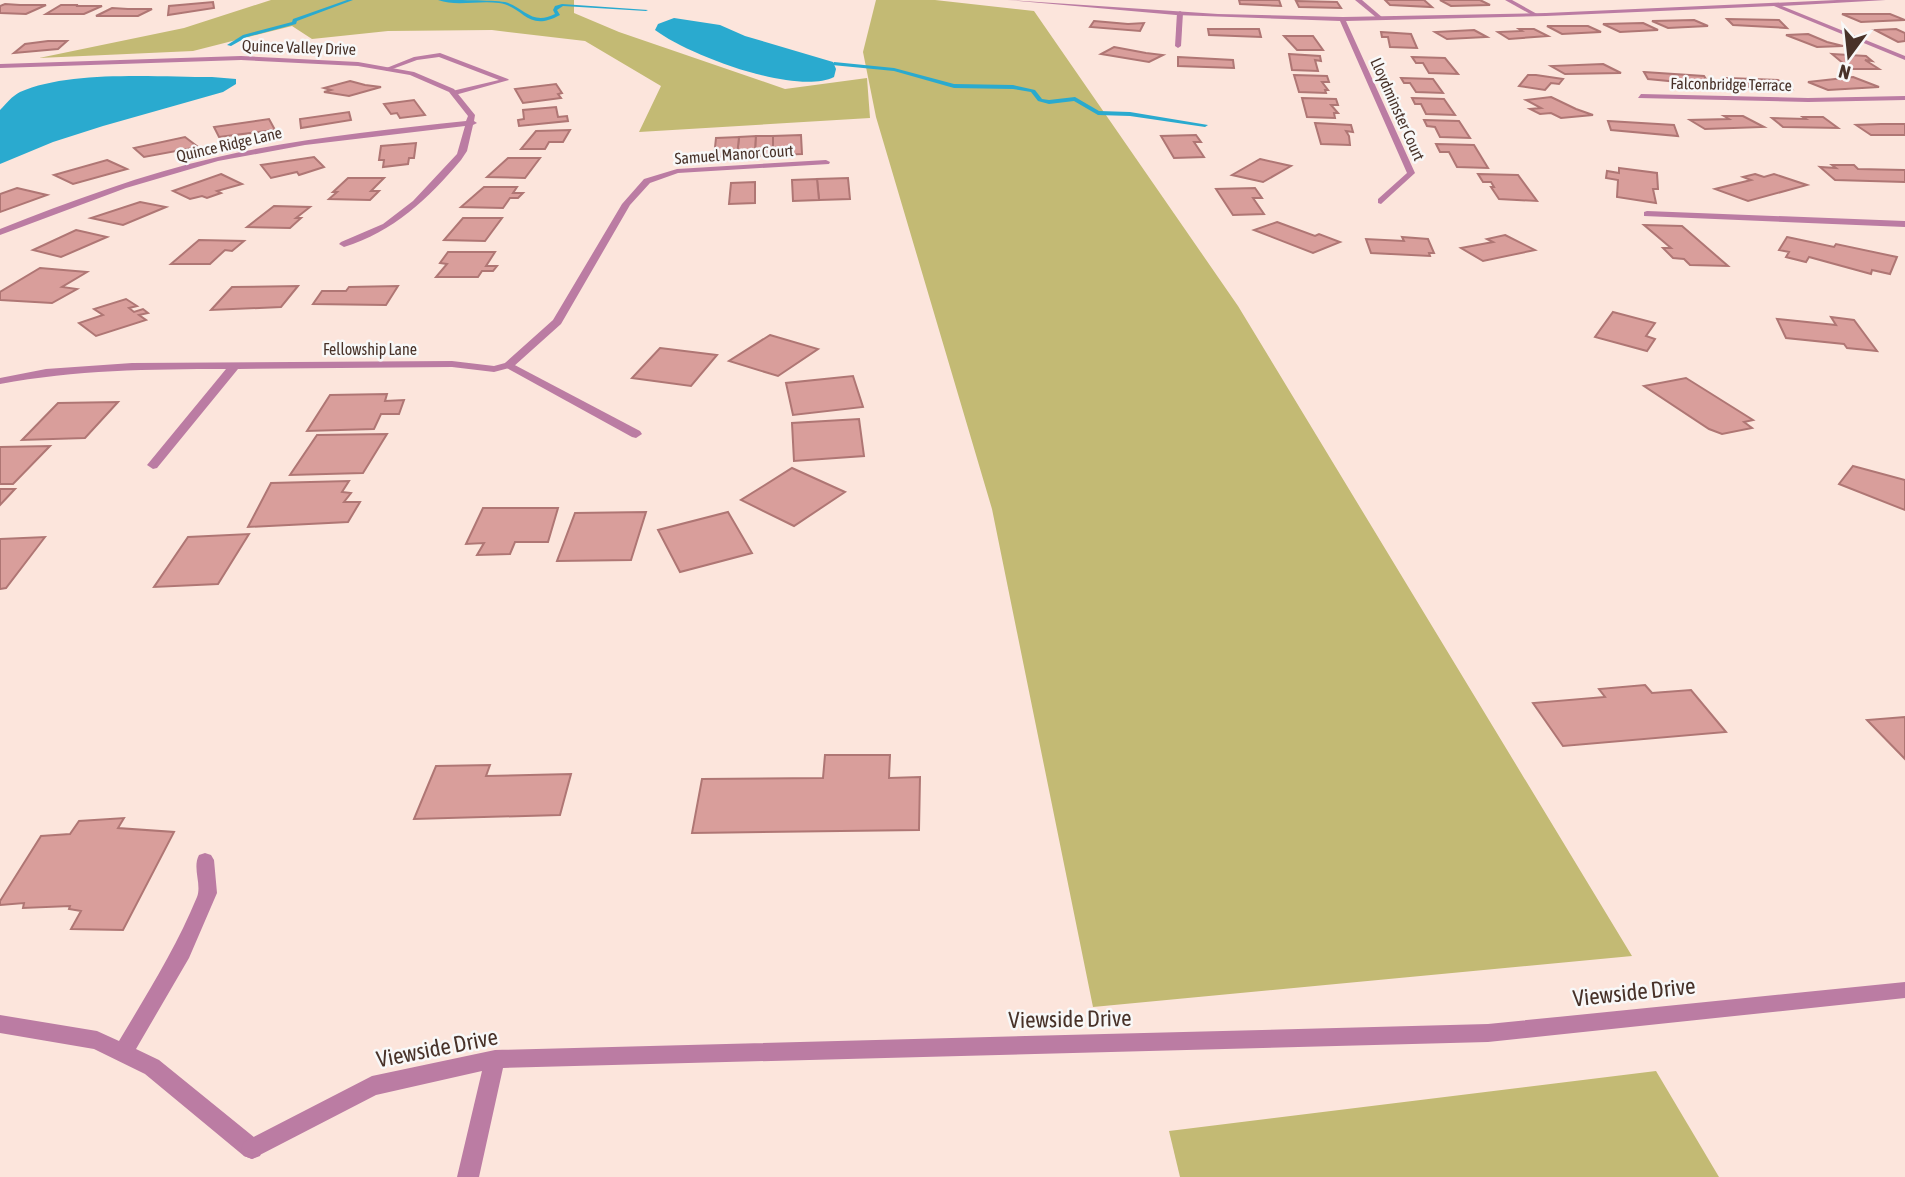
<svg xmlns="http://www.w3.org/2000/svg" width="1905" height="1177" font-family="'Asap Condensed',sans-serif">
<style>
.green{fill:#c3ba74}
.water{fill:#2aaacf}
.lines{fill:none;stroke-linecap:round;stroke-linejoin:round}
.stream{fill:#2aaacf;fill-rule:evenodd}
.building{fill:#d99e9b;stroke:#af7674;stroke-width:2}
.service{fill:#bb7ca3;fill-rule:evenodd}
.minor{fill:#bb7ca3;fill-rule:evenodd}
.labels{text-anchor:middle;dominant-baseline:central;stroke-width:5;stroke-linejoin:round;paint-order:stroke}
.far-street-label{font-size:16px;fill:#483229;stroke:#f8f8f8}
.near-street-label{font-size:23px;fill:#483229;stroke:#f8f8f8}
</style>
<rect width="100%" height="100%" fill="#fce5dc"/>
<g class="green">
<polygon points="271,0 574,0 574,13 619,32 785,89 867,78 870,118 639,132 661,86 585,41 492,30 388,31 312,39 292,26 193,51 39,58 184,28"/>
<polygon points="876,0 935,0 1034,11 1238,306 1632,956 1093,1007 992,509 876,117 863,52"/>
<polygon points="1656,1071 1719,1177 1180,1177 1169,1131"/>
</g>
<g class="water">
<path d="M674,18L720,25L745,36L833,62L836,69L834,77C796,96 688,55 655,30L658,24Z"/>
<path d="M212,77L236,79V84L223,92L103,126L53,142L0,164V110C6,104 12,96 20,92C69,70 157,77 212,77Z"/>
</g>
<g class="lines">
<g class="stream">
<polygon points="347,0 353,0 297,21 296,24 247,37 231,46 227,45 243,35 292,22 293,19"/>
<path d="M438,0C454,0 491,0 505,2C525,8 532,26 555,14L553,10L555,6L562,4L648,10L646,11L563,6L557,10L560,15C527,33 525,7 499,3C478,0 457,7 438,0Z"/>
<polygon points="834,62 894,68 954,84 1013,85 1035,90 1042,99 1049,100 1075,97 1099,111 1130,112 1208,125 1205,127 1130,116 1098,115 1074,101 1049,104 1038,101 1031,92 1013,89 954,88 894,71 832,65"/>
</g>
</g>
<g class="building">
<polygon points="1239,0 1279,0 1281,6 1240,4"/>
<polygon points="1385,0 1424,0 1432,7 1390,5"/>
<polygon points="1440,0 1480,0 1490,5 1451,6"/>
<polygon points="1296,1 1337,2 1341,8 1299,7"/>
<polygon points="213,2 214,8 168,15 169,6"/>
<polygon points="5,4 20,5 46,5 26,14 0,13 0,6"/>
<polygon points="61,5 78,5 76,6 102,6 84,14 46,14"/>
<polygon points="112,8 128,9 152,9 138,16 96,16"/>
<polygon points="1842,14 1890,14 1905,20 1861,22"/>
<polygon points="1727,19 1779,20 1787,28 1733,25"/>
<polygon points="1694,20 1708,26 1668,28 1652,21"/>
<polygon points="1094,21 1128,24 1144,23 1140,31 1090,27"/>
<polygon points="1643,23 1658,30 1620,32 1603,24"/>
<polygon points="1547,26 1588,26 1601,32 1562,34"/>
<polygon points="1208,29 1259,29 1261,37 1209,35"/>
<polygon points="1519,29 1534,29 1548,36 1509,39 1498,32 1522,31"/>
<polygon points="1896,29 1905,33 1905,41 1898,42 1875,30"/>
<polygon points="1474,30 1487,37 1447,39 1435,32"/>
<polygon points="1381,32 1411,34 1417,48 1390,47 1388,37 1382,37"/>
<polygon points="1808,34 1827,42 1843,46 1817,47 1786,35"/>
<polygon points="1284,36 1313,36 1323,50 1297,50"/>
<polygon points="48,41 67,41 58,49 14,53 25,44"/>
<polygon points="1114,47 1146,53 1163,55 1149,62 1101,54"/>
<polygon points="1289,54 1320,56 1321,61 1315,60 1318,71 1292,70"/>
<polygon points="1832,54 1866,56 1872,61 1865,60 1879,69 1850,69"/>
<polygon points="1178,57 1233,60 1234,68 1178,66"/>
<polygon points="1412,57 1445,58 1458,74 1429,73 1423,63 1416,63"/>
<polygon points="1603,64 1621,73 1565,74 1551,66"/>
<polygon points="1644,72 1704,76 1710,85 1648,79"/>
<polygon points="1294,75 1327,76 1329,82 1322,82 1328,90 1325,90 1326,93 1299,92"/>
<polygon points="1528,75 1536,75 1563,79 1559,84 1551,83 1545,90 1519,86"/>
<polygon points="1853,77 1879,87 1828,90 1808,82"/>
<polygon points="1401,78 1433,79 1443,93 1416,92 1410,83 1404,83"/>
<polygon points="1728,78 1778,80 1791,89 1738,86"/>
<polygon points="350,81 365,85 381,87 349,96 324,92 331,90 324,88"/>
<polygon points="556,84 562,93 558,94 561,98 523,103 515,89"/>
<polygon points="1551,97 1576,109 1593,115 1561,118 1551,113 1540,114 1530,109 1541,108 1526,100"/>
<polygon points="1302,98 1336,99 1338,105 1331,105 1338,113 1334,113 1335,118 1307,117"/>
<polygon points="1412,98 1444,99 1455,115 1426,114 1421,104 1415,104"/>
<polygon points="414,100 425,115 400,118 397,113 391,114 384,104"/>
<polygon points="556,107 558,117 567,116 568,121 519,126 518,120 524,119 523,110"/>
<polygon points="349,112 351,120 301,128 300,119"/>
<polygon points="1724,116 1743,116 1764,127 1705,129 1690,120 1729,119"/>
<polygon points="1803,117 1823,117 1838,128 1783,127 1772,118 1806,119"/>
<polygon points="269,119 275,130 219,137 214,127"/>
<polygon points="1424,120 1459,121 1470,138 1440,137 1435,127 1427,126"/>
<polygon points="1608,121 1674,125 1678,136 1611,130"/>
<polygon points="1315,123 1351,125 1353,132 1346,131 1349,136 1350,145 1321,144"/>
<polygon points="1881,124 1905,124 1905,135 1871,135 1856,125"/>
<polygon points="570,130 563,142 549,142 545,149 521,149 536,131"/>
<polygon points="801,135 802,154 773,155 773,136"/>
<polygon points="1196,135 1201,142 1194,142 1204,157 1174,158 1161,136"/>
<polygon points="756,136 755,156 737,156 739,137"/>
<polygon points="756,136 773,136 773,155 755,156"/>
<polygon points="185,137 198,147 144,157 134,148"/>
<polygon points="739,137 737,156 714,157 716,138"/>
<polygon points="416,143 414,158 409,158 408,164 383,167 384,160 379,160 381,146"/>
<polygon points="1436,144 1474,145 1488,168 1457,167 1449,152 1440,152"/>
<polygon points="314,157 324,167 299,175 297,172 271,178 261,165"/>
<polygon points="508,158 540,158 525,178 487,177"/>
<polygon points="1260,159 1291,166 1263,182 1232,175"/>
<polygon points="107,160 127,169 73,184 54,175"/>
<polygon points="1832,165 1854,165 1858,169 1905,170 1905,182 1835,180 1820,167 1836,168"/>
<polygon points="1619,168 1657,173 1658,189 1653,189 1656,203 1617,197 1618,180 1606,178 1607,171 1619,173"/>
<polygon points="221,174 242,184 217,191 221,193 207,198 202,196 190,199 173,191"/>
<polygon points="1478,174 1518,175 1537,201 1499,199 1491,187 1494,187 1491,182 1483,182"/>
<polygon points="1755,174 1764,177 1774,174 1807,185 1748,201 1715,189 1751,180 1743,177"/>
<polygon points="348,178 384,178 371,191 379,191 370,200 329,199 337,192 333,192"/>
<polygon points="848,178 850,199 819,200 817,179"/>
<polygon points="817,179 819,200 793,201 792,180"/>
<polygon points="755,182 755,203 729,204 731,183"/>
<polygon points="484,187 517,187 513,193 523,193 518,198 510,198 503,208 461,207"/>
<polygon points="17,188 47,195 0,212 0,194"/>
<polygon points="1255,188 1262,198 1253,198 1264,214 1233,215 1216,189"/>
<polygon points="140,202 166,207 123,225 91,218"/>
<polygon points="274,206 310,207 296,218 301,218 290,228 247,227"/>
<polygon points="463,218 502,218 485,241 444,240"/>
<polygon points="1277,222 1315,236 1319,234 1340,242 1313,253 1254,230"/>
<polygon points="1644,225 1682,226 1728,266 1690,265 1684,259 1673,258 1663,248 1671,248"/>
<polygon points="76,230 107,237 61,257 33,250"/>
<polygon points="1505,235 1535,250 1483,261 1461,248 1493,242 1487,239"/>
<polygon points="1402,237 1428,239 1434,253 1429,253 1430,256 1371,253 1366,239 1404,241"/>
<polygon points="1787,237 1834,247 1836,244 1897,257 1890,274 1872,270 1871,274 1809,257 1806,262 1786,257 1789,252 1779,250"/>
<polygon points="199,240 244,241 232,251 225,250 210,264 171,264"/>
<polygon points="448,252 495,252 486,266 497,266 493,271 482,271 478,277 436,277 447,264 440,263"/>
<polygon points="40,268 87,272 62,287 77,289 52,303 0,300 0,292"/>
<polygon points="298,286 281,307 211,310 232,287"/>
<polygon points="398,286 386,305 313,304 322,291 346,291 349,287"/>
<polygon points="126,299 137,306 129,308 134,312 143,309 148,313 139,315 146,320 96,336 79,323 103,315 94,309"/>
<polygon points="1613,312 1655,323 1646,336 1655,339 1647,351 1595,337"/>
<polygon points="1831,317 1854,320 1877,351 1847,348 1844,344 1786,338 1777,319 1836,325"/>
<polygon points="770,335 818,349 778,376 729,361"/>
<polygon points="660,348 717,355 691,386 632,378"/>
<polygon points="853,376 863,407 793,415 786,383"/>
<polygon points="1686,378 1753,420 1744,422 1752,428 1722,434 1709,429 1644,386"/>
<polygon points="387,394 385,401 404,400 399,414 381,414 374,429 307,431 330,395"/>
<polygon points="118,402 85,438 22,440 58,403"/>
<polygon points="859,419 864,456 794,461 792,423"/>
<polygon points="387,434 363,473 290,475 317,435"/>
<polygon points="50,446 13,484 0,484 0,447"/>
<polygon points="1853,466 1905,480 1905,510 1839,484"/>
<polygon points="792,468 845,492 794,526 741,500"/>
<polygon points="349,481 342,492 351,493 344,502 360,502 348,522 248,527 271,483"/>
<polygon points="0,489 15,489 0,505"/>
<polygon points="483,508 558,508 548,542 515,542 510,554 477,555 484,543 466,544"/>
<polygon points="646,512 631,560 557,561 575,513"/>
<polygon points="728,512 752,553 680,572 658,530"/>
<polygon points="249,534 218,584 154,587 188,537"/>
<polygon points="45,537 6,588 0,589 0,539"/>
<polygon points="1645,685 1652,693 1691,690 1726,732 1563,746 1533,703 1605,697 1599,689"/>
<polygon points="1905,717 1905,759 1867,720"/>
<polygon points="825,755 890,755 889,778 920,777 919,830 692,833 702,779 823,778"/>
<polygon points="490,765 486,776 571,774 560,815 414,819 436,766"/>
<polygon points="124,818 118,828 174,832 123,930 71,929 81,911 69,909 70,906 23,908 24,903 0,905 0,901 41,836 70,834 79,821"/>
</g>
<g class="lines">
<g class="service">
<polygon points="1355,0 1362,0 1383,18 1378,19"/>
<polygon points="1505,0 1512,0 1537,14 1532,15"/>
<polygon points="1180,11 1183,13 1181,46 1178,48 1175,46 1177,13"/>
<polygon points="440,53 508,79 509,80 455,95 452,91 499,80 439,57 417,60 387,71 384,69 414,57"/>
<polygon points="1647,211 1905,221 1905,227 1644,216 1644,212"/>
<polygon points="509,362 640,431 642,434 636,438 632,437 505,367 505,363"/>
<path d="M205,853L211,855L214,860L217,893L189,958L136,1049L159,1060L260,1142L263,1149L260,1156L252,1159L244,1156L145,1074L94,1049L0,1033V1015L97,1031L119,1041C147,994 176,948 197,897C202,884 192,868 199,855Z"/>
</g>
<g class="minor">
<polygon points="1007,0 1218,14 1343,17 1546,13 1837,0 1886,0 1782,6 1905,56 1905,60 1774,6 1546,16 1346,21 1415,173 1381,204 1378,203 1378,199 1407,173 1340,21 1176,15"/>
<path d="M241,56L358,62L414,72L454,89L475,115L474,121L477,123L473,125L467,151L461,160C428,199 393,232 344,247L339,244L341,242L383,224L413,201L457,154L465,126L305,145L218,161L126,188L0,235V229C71,201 143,174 218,157C300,138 383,130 466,121L468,116L449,92L410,75L358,66L241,60L0,68V64Z"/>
<polygon points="1641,94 1808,98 1905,96 1905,100 1808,102 1638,98"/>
<path d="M826,160L830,162L829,164L678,173L650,183L630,205L561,324L513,367L494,372L452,367L238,369L157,468L153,469L147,465L226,369C150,369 75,370 0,384V378L46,369L132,363L452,361L494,366L505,363L553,320L622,204L644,179L677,169Z"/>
<polygon points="1905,982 1905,998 1488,1042 503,1068 479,1177 457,1177 482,1071 376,1095 252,1159 244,1156 241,1149 244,1142 372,1076 495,1050 1488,1024"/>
</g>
</g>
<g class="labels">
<g class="far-street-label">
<text transform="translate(299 47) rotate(2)">Quince Valley Drive</text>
<text transform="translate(1731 84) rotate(1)">Falconbridge Terrace</text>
<text transform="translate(1398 109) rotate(66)">Lloydminster Court</text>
<text transform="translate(229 144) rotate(-13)">Quince Ridge Lane</text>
<text transform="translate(734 154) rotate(-4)">Samuel Manor Court</text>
<text x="370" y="349">Fellowship Lane</text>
</g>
<g class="near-street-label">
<text transform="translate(1634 992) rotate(-6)">Viewside Drive</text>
<text transform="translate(1070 1019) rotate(-1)">Viewside Drive</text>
<text transform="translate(437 1048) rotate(-11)">Viewside Drive</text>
</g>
</g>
<g transform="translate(1849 56) rotate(195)" stroke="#f8f8f8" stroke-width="5" paint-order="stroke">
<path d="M0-5L12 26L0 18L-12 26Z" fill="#483229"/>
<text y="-10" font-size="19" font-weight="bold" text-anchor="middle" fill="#483229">N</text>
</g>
</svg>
